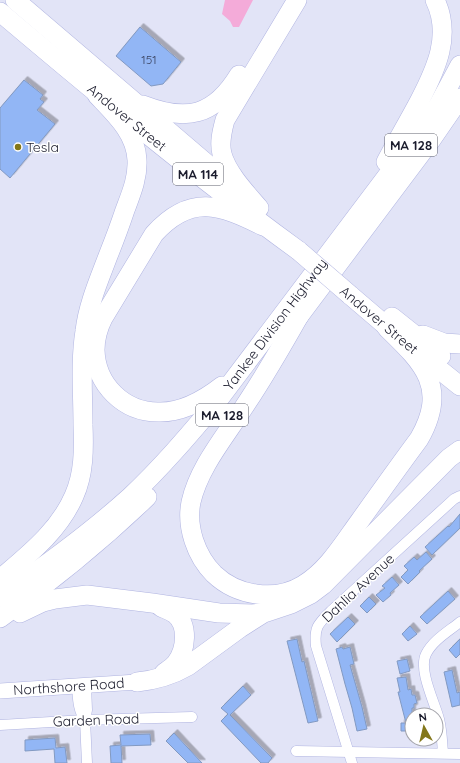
<svg xmlns="http://www.w3.org/2000/svg" width="460" height="763" font-family="Quicksand,sans-serif">
<style>
.green{fill:#f4abd9}
.building{fill:#92b6f5;stroke:#8299c1;filter:url(#shadow)}
.lines{fill:none;stroke-linecap:round;stroke-linejoin:round}
.street-casing{stroke:#b0b4e1;stroke-width:11}
.secondary-casing{stroke:#b0b4e1;stroke-width:16}
.highway-casing{stroke:#b0b4e1;stroke-width:20}
.street{stroke:#fff;stroke-width:10}
.secondary{stroke:#fff;stroke-width:15}
.highway{stroke:#fff;stroke-width:19}
.highway-bridge-casing{stroke:#b0b4e1;stroke-width:20;stroke-linecap:butt}
.highway-bridge{stroke:#fff;stroke-width:19}
.poi-dot{fill:#83771b;stroke:#fff;stroke-width:1.5}
.labels{text-anchor:middle;dominant-baseline:central;stroke-width:3;stroke-linejoin:round;paint-order:stroke}
.number-label{font-size:12px;fill:#39425f}
.shield{fill:#fff;stroke:#5f606c;stroke-width:1}
.shield-label{font-size:13px;font-weight:bold;fill:#1b1c2d}
.street-label{font-size:14px;fill:#1b1c2d;stroke:#fff}
.poi-label{font-size:14px;fill:#1b1c2d;stroke:#fff;text-anchor:start}
</style>
<defs>
<filter id="shadow"><feDropShadow dx="3.5" dy="-3.5" stdDeviation="0" flood-color="#0004"/></filter>
</defs>
<rect width="100%" height="100%" fill="#e2e4f7"/>
<polygon class="green" points="225,0 253,0 239,27 233,27 230,21 222,14"/>
<g class="building">
<polygon points="140,27 181,62 163,84 151,86 116,56"/>
<polygon points="24,80 43,95 40,99 44,102 37,110 55,124 10,178 0,169 0,108"/>
<polygon points="460,514 460,528 432,555 425,547 448,526 449,527"/>
<polygon points="426,552 432,559 419,571 420,572 408,584 401,577 408,570 404,566 414,557 417,560"/>
<polygon points="392,577 399,585 390,593 391,595 383,602 376,595 385,588 382,586"/>
<polygon points="448,591 455,599 427,624 420,617"/>
<polygon points="369,597 376,604 367,613 360,606"/>
<polygon points="348,617 355,624 337,642 330,634"/>
<polygon points="410,626 417,634 408,641 402,634"/>
<polygon points="297,639 302,662 304,661 307,674 318,721 308,723 287,641"/>
<polygon points="460,639 460,654 456,658 449,650"/>
<polygon points="342,647 343,649 350,647 354,664 350,665 362,707 367,729 357,731 352,708 345,684 336,649"/>
<polygon points="407,659 410,671 400,674 397,661"/>
<polygon points="452,670 457,693 460,692 460,705 452,707 444,672"/>
<polygon points="406,677 408,690 411,689 412,695 415,695 417,703 414,704 414,708 412,708 412,738 409,738 408,731 401,731 401,723 406,723 398,692 400,692 397,678"/>
<polygon points="243,686 251,695 230,715 272,758 268,763 261,763 221,721 228,714 221,708"/>
<polygon points="174,733 202,763 188,763 166,741"/>
<polygon points="150,734 151,745 121,746 122,763 111,763 110,746 121,745 120,735"/>
<polygon points="55,738 56,748 65,747 67,763 55,763 54,749 25,751 25,740"/>
</g>
<g class="lines">
<defs>
<g id="street">
<polyline points="86,686 87,710 85,720 87,763"/>
<path d="M77,687C78,699 78,710 85,720"/>
<polyline points="0,725 85,720 192,717"/>
<polyline points="296,751 460,754"/>
<path d="M443,753C442,742 442,731 439,719C435,703 418,670 426,654C433,640 449,631 460,622"/>
<path d="M352,763L316,646C314,627 318,624 331,611L454,499L460,496"/>
</g>
<g id="secondary">
<path id="s1" d="M0,691L137,682"/>
</g>
<g id="highway">
<polyline points="15,0 227,181"/>
<path id="s2" d="M0,12C97,94 196,176 299,251"/>
<path d="M143,105C187,122 214,116 239,75"/>
<path d="M386,162C397,141 409,121 420,100C436,69 452,35 435,0"/>
<path d="M259,208C246,193 227,173 222,154C219,143 222,131 225,120L297,0"/>
<polyline points="350,295 398,336"/>
<path d="M300,314C282,346 264,377 244,407C225,437 199,467 191,502C186,527 196,556 214,574C237,596 275,602 303,585C327,571 343,544 359,522C379,494 399,466 419,439C449,387 423,363 387,328"/>
<polyline points="392,317 441,356"/>
<polyline points="293,324 431,140 460,98"/>
<polyline points="423,335 444,343 460,344"/>
<polyline points="420,354 460,386"/>
<path d="M222,386C204,400 182,413 158,412C124,412 96,385 95,350C95,339 98,328 103,318L154,234C191,193 220,205 263,226"/>
<path d="M0,579C28,555 59,531 74,496C84,474 84,449 83,425C83,394 80,362 85,331C88,305 99,280 108,256C114,241 120,225 125,210C131,194 138,178 137,160C136,133 115,114 97,95"/>
<path id="s3" d="M0,597C45,566 89,534 130,497C161,468 189,435 216,403L421,131L439,104L460,65"/>
<path d="M161,607C165,609 171,611 175,614C189,625 186,650 176,663C173,667 168,670 164,673"/>
<polyline points="20,613 43,602 55,599 87,595 152,603 219,613 253,614 267,612 291,604 311,594 323,585 449,458 460,450"/>
<path d="M0,618C52,581 101,541 147,497"/>
<path d="M137,682C156,680 171,676 188,666L240,628L262,614"/>
</g>
</defs>
<use href="#street" class="street-casing"/>
<use href="#secondary" class="secondary-casing"/>
<use href="#highway" class="highway-casing"/>
<use href="#street" class="street"/>
<use href="#secondary" class="secondary"/>
<use href="#highway" class="highway"/>
<defs>
<polyline id="highway-bridge" points="299,251 350,295"/>
</defs>
<use href="#highway-bridge" class="highway-bridge-casing"/>
<use href="#highway-bridge" class="highway-bridge"/>
</g>
<circle class="poi-dot" cx="18" cy="147" r="4"/>
<g class="labels">
<g class="number-label">
<text x="149" y="59">151</text>
</g>
<g class="shield">
<rect x="385" y="134" width="52" height="22" rx="3"/>
<rect x="173" y="163" width="50" height="22" rx="3"/>
<rect x="196" y="404" width="52" height="22" rx="3"/>
</g>
<g class="shield-label">
<text x="411" y="145">MA 128</text>
<text x="198" y="174">MA 114</text>
<text x="222" y="415">MA 128</text>
</g>
<g class="street-label">
<text stroke="none"><textPath href="#s2" startOffset="165">Andover Street</textPath></text>
<text transform="translate(379 320) rotate(40)">Andover Street</text>
<text stroke="none"><textPath href="#s3" startOffset="390">Yankee Division Highway</textPath></text>
<text transform="translate(358 588) rotate(-43)">Dahlia Avenue</text>
<text stroke="none"><textPath href="#s1" startOffset="69">Northshore Road</textPath></text>
<text transform="translate(96 720) rotate(-2)">Garden Road</text>
</g>
<g class="poi-label">
<text x="26" y="147">Tesla</text>
</g>
</g>
<g transform="translate(424 727) rotate(352)"><circle r="19" fill="#ffffff" stroke="#a4a4ab"/>
<path d="M0-3L7 15L0 10L-7 15Z" fill="#83771b"/>
<text y="-6" font-size="11" font-weight="bold" text-anchor="middle" fill="#1b1c2d">N</text>
</g>
</svg>
